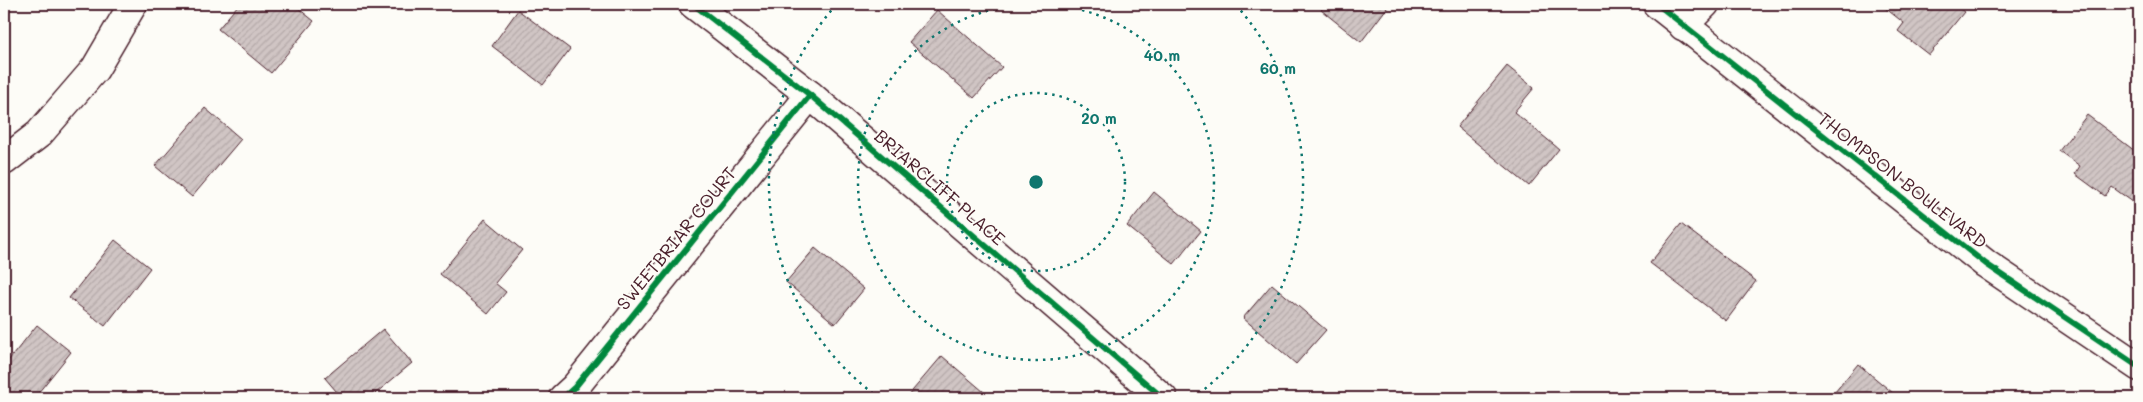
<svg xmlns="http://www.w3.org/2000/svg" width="2143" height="402" font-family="Mali,sans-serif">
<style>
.building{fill:url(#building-hatch);stroke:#4a1f2b}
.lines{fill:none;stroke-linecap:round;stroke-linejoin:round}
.minor-casing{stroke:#4a1f2b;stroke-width:31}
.minor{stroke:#fdfcf7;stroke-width:28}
.cycleway-casing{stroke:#fdfcf7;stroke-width:9}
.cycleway{stroke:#00873e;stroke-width:6}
.ring{fill:none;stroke:#0f766e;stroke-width:2.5;stroke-dasharray:2.5 5}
.labels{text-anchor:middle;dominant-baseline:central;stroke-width:4;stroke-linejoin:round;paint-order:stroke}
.street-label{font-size:18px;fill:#4a1f2b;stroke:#fdfcf7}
.centre{fill:#0f766e;stroke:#fdfcf7;stroke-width:2.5}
.ring-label{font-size:15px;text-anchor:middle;font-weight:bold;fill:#0f766e;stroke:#fdfcf7;stroke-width:4;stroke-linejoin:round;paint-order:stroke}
</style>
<defs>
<pattern id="building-hatch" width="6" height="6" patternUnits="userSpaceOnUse" patternTransform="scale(1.25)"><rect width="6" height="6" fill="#d0c5c4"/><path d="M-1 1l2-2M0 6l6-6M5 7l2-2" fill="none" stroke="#b4a9a9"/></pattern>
</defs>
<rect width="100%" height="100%" fill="#fdfcf7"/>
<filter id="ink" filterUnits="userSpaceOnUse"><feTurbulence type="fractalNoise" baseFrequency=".02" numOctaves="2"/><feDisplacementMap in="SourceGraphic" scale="10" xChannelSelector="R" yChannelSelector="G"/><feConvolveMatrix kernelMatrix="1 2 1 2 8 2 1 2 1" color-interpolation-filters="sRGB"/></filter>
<g filter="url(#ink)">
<g class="building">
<polygon points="239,4 293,4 314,21 271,73 218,29"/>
<polygon points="1326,4 1390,4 1361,42 1321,10"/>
<polygon points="1880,4 1954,4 1964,12 1929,55 1898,31 1904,23"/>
<polygon points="518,10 570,49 543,85 492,46"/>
<polygon points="937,10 1002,67 974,98 909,42"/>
<polygon points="1507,66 1534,88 1514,112 1559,149 1529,186 1457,127"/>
<polygon points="205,108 241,139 192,197 155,166"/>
<polygon points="2087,115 2139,154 2139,202 2137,205 2112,187 2105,196 2075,174 2080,166 2059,151"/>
<polygon points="1154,192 1201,231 1174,264 1127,226"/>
<polygon points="485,219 522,250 495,283 506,292 488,314 440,274"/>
<polygon points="1681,224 1756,281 1726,321 1650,263"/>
<polygon points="115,240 150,268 105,326 69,298"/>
<polygon points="815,248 864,289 835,324 786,282"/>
<polygon points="1272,284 1326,330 1296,364 1243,318"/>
<polygon points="37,325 71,352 34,398 22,398 19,396 17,398 4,398 4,366"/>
<polygon points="383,329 412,363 370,398 342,398 325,378"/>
<polygon points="942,356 991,398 908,398 907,397"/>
<polygon points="1858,364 1899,398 1830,398"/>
</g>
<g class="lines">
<defs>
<g id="minor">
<polyline points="693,4 810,95 1163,398"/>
<polyline points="1657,4 1986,264 2139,367"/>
<polyline points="1683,26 1705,4"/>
<polyline points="4,161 39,134 95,69 133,4"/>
<polyline points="563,398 575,387 810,95"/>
</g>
</defs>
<use href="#minor" class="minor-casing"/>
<use href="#minor" class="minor"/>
<defs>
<g id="cycleway">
<polyline points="693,4 810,95 1163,398"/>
<polyline points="1657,4 1986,264 2139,367"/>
<polyline points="563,398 575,387 810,95"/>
</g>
</defs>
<use href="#cycleway" class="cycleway-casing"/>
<use href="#cycleway" class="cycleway"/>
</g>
</g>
<g class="ring">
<circle cx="1036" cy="182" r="89"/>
<circle cx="1036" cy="182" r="178"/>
<path d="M879 398A267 267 0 0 1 836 5M1236 5A267 267 0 0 1 1193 398"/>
</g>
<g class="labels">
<g class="street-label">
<text transform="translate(1903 180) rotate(38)">THOMPSON BOULEVARD</text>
<text transform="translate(940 187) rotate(41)">BRIARCLIFF PLACE</text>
<text transform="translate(676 238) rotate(-51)">SWEETBRIAR COURT</text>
</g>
</g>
<circle cx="1036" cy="182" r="8" class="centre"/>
<g class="ring-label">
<text x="1162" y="61">40 m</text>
<text x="1278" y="74">60 m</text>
<text x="1099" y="124">20 m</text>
</g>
<rect width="2143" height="402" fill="none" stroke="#fdfcf7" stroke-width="20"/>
<rect x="10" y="10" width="2123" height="382" fill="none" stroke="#4a1f2b" stroke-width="2" filter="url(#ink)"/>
</svg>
